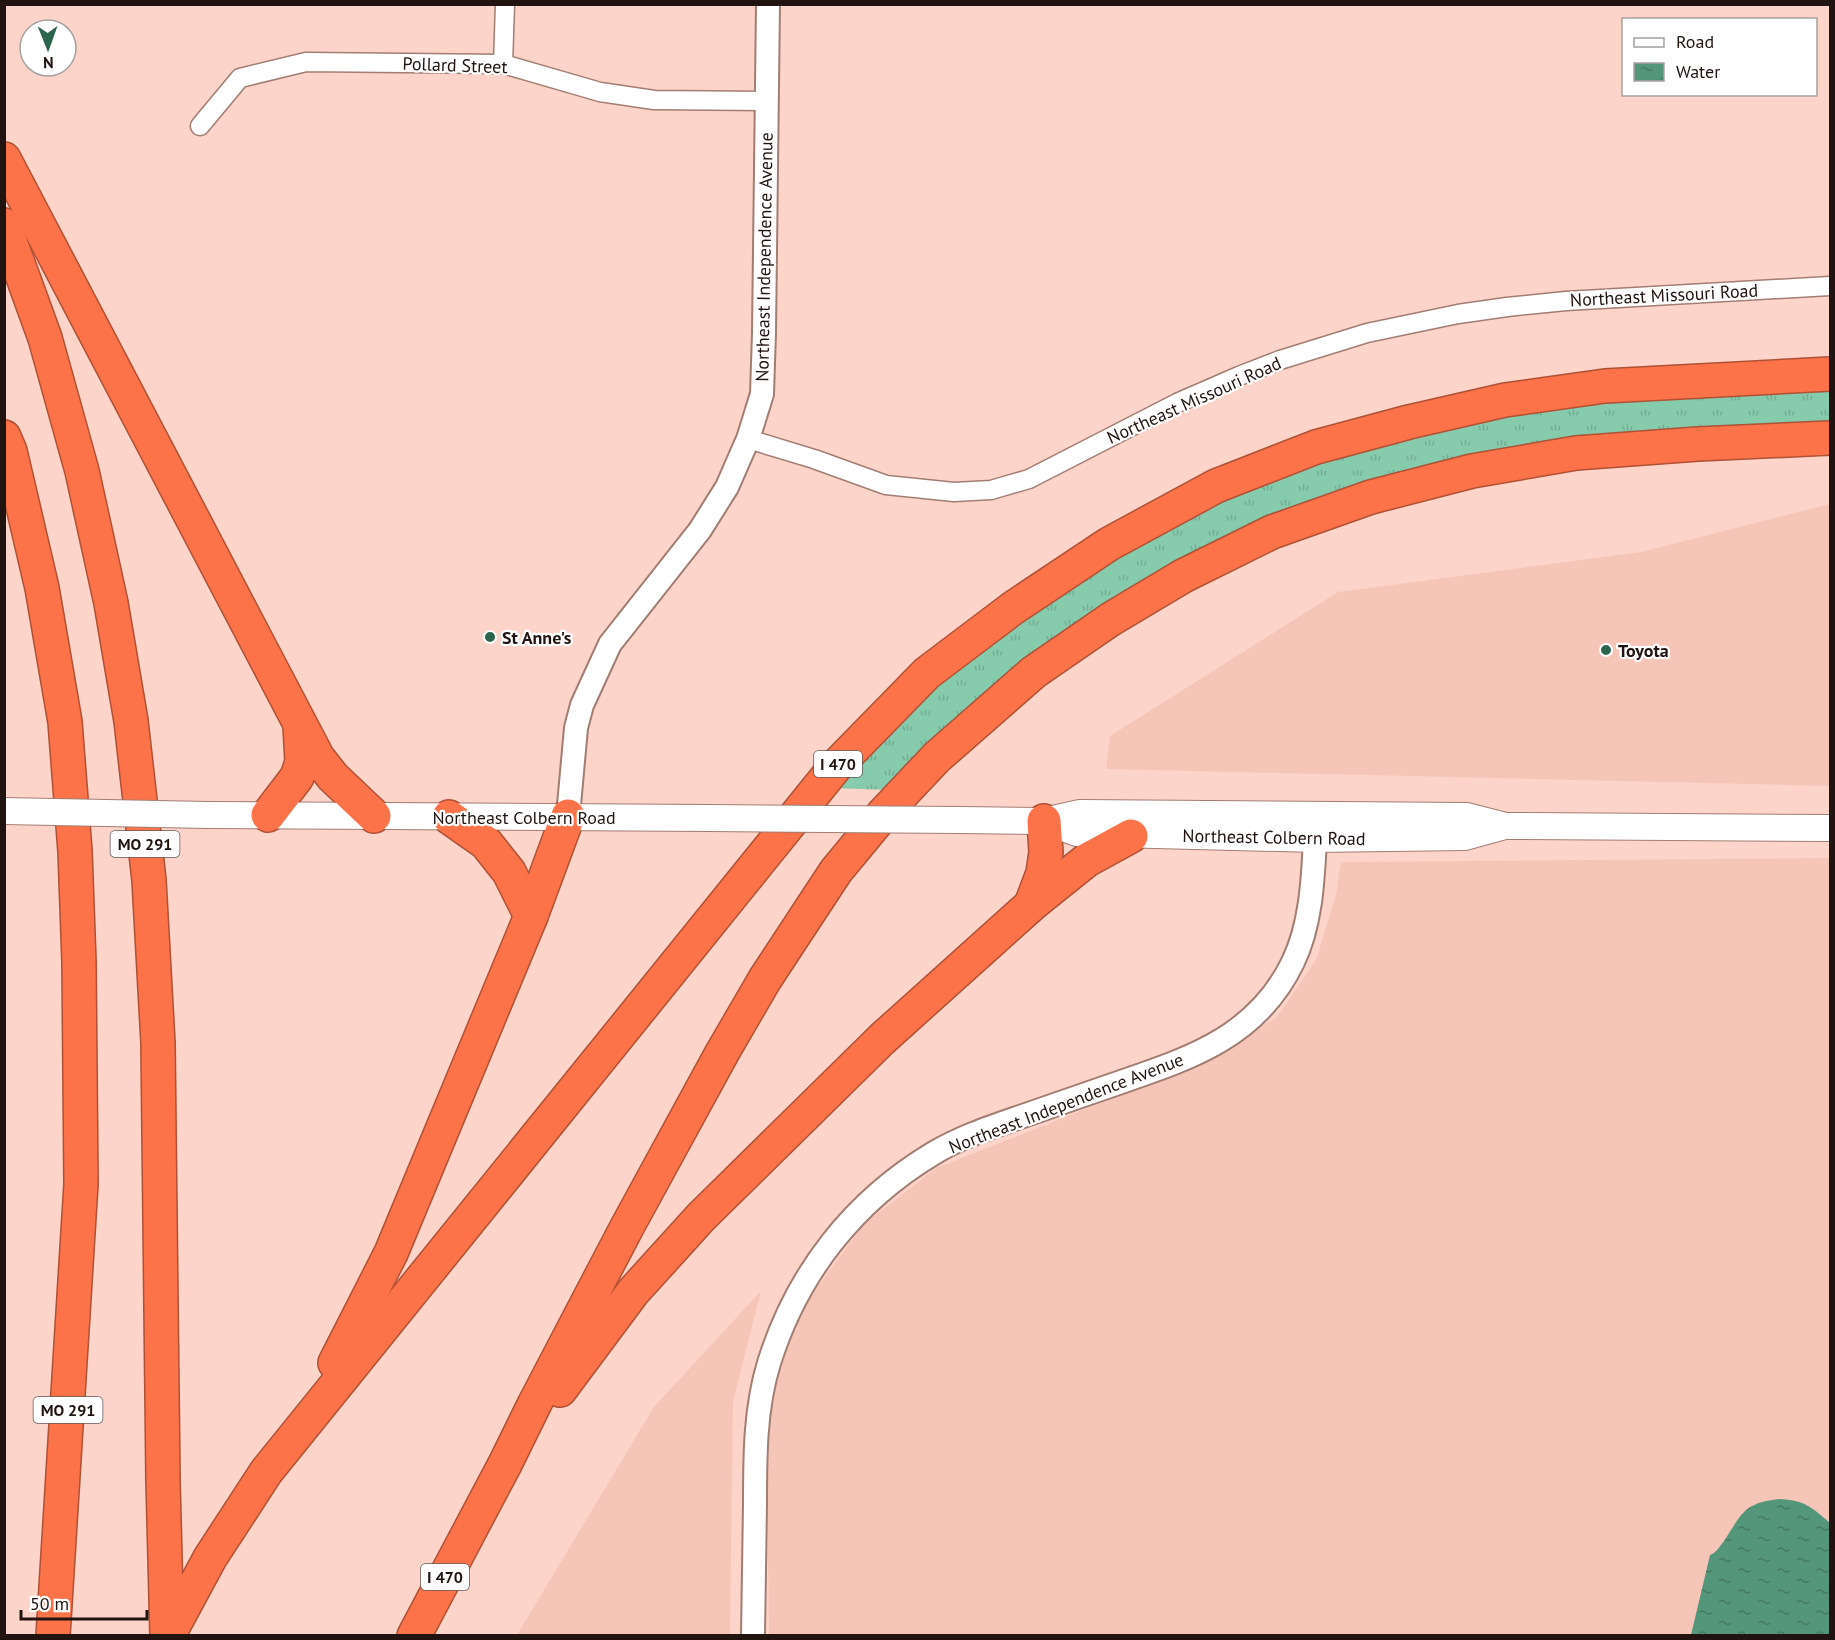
<svg xmlns="http://www.w3.org/2000/svg" width="1835" height="1640" font-family="'PT Sans',sans-serif">
<style>
.built{fill:#f5c6b8}
.grass{fill:url(#grass-tufts)}
.water{fill:url(#water-ripples)}
.lines{fill:none;stroke-linecap:round;stroke-linejoin:round}
.minor-casing{stroke:#a17d72;stroke-width:21}
.tertiary-casing{stroke:#a17d72;stroke-width:26}
.secondary-casing{stroke:#a17d72;stroke-width:28}
.motorway-casing{stroke:#af5135;stroke-width:36}
.minor{stroke:#fff;stroke-width:18}
.tertiary{stroke:#fff;stroke-width:22}
.secondary{stroke:#fff;stroke-width:26}
.motorway{stroke:#fc7249;stroke-width:33}
.secondary-bridge-casing{stroke:#a17d72;stroke-width:28;stroke-linecap:butt}
.secondary-bridge{stroke:#fff;stroke-width:26}
.poi-dot{fill:#2b654e;stroke:#fff;stroke-width:2}
.labels{text-anchor:middle;dominant-baseline:central;stroke-width:4.5;stroke-linejoin:round;paint-order:stroke}
.shield{fill:#fff;stroke:#645a58;stroke-width:1.5}
.shield-label{font-size:16px;font-weight:bold;fill:#211410}
.street-label{font-size:18px;fill:#211410;stroke:#fff}
.poi-label{font-size:18px;font-weight:bold;fill:#211410;stroke:#fff;text-anchor:start}
</style>
<defs>
<pattern id="grass-tufts" width="24" height="20" patternUnits="userSpaceOnUse" patternTransform="scale(1.5)"><rect width="24" height="20" fill="#87cbad"/><path d="M3 7l-1-3M5 7V3M7 7l1-3M15 17l-1-3M17 17v-4M19 17l1-3" fill="none" stroke="#74ad94"/></pattern>
<pattern id="water-ripples" width="26" height="14" patternUnits="userSpaceOnUse" patternTransform="scale(1.5)"><rect width="26" height="14" fill="#54967a"/><path d="M2 4q2-2 4 0t4 0M15 11q2-2 4 0t4 0" fill="none" stroke="#457963"/></pattern>
</defs>
<rect width="100%" height="100%" fill="#fdd4c9"/>
<g class="built">
<polygon points="1830,504 1830,786 1106,769 1110,736 1338,592 1641,552"/>
<polygon points="1830,858 1830,1635 769,1636 766,1417 788,1327 863,1225 936,1168 1200,1064 1277,1017 1316,960 1336,895 1341,862"/>
<polygon points="761,1291 733,1402 730,1635 517,1635 654,1407"/>
</g>
<polygon class="grass" points="1830,383 1830,427 1653,435 1205,550 889,790 832,788 958,665 1173,519 1360,444 1603,397"/>
<path class="water" d="M1779,1499C1804,1500 1812,1507 1830,1523V1635H1691L1710,1555C1717,1552 1719,1547 1724,1541C1742,1514 1743,1503 1779,1499Z"/>
<g class="lines">
<defs>
<g id="minor">
<polyline points="503,64 505,4"/>
<polyline points="200,126 240,78 306,62 503,64 600,92 654,100 767,101"/>
<polyline points="748,439 814,459 886,485 954,492 991,490 1029,479 1177,403 1239,376 1280,360 1367,333 1458,314 1507,307 1566,301 1830,286"/>
</g>
<g id="tertiary">
<polyline points="568,816 576,728 582,705 610,644 700,530 727,487 748,439 762,394 764,333 768,4"/>
<path d="M753,1636C754,1592 754,1548 755,1504C755,1457 755,1408 769,1363C797,1273 854,1201 934,1153C961,1137 991,1127 1020,1117C1055,1105 1089,1093 1124,1081C1194,1057 1258,1035 1293,962C1311,925 1313,880 1315,839"/>
</g>
<g id="secondary">
<polyline points="208,815 710,818"/>
<polyline points="960,820 1044,821 1080,813 1467,816 1506,826 1830,828"/>
<polyline points="1044,821 1077,833 1315,839 1465,837 1505,826"/>
</g>
<g id="motorway">
<polyline points="4,159 318,758 333,777 374,816"/>
<polyline points="4,225 45,338 82,471 111,603 131,721 149,880 158,1043 163,1481 167,1636"/>
<polyline points="4,437 10,451 42,588 65,722 75,851 79,962 81,1184 53,1636"/>
<polyline points="268,815 297,777 302,762 300,726"/>
<polyline points="449,817 486,843 509,872 531,916"/>
<polyline points="1031,905 1043,873 1046,852 1044,821"/>
<polyline points="335,1363 391,1253 531,916 568,816"/>
<polyline points="560,1390 633,1292 701,1217 882,1039 1031,905 1087,860 1131,836"/>
<polyline points="168,1636 210,1558 266,1472 836,766 927,673 1013,608 1109,544 1216,486 1316,447 1409,422 1505,400 1605,386 1830,374"/>
<polyline points="414,1636 505,1464 535,1403 627,1227 722,1053 765,979 836,871 884,813 937,757 1034,672 1111,619 1183,576 1272,532 1371,497 1472,471 1576,453 1698,444 1830,438"/>
</g>
</defs>
<use href="#minor" class="minor-casing"/>
<use href="#tertiary" class="tertiary-casing"/>
<use href="#secondary" class="secondary-casing"/>
<use href="#motorway" class="motorway-casing"/>
<use href="#minor" class="minor"/>
<use href="#tertiary" class="tertiary"/>
<use href="#secondary" class="secondary"/>
<use href="#motorway" class="motorway"/>
<defs>
<g id="secondary-bridge">
<polyline points="4,811 208,815"/>
<polyline points="710,818 960,820"/>
</g>
</defs>
<use href="#secondary-bridge" class="secondary-bridge-casing"/>
<use href="#secondary-bridge" class="secondary-bridge"/>
</g>
<g class="poi-dot">
<circle cx="490" cy="637" r="6"/>
<circle cx="1606" cy="650" r="6"/>
</g>
<g class="labels">
<g class="shield">
<rect x="814" y="751" width="48" height="26" rx="4.5"/>
<rect x="110.5" y="831" width="69" height="26" rx="4.5"/>
<rect x="33.5" y="1397" width="69" height="26" rx="4.5"/>
<rect x="421" y="1564" width="48" height="26" rx="4.5"/>
</g>
<g class="shield-label">
<text x="838" y="764">I 470</text>
<text x="145" y="844">MO 291</text>
<text x="68" y="1410">MO 291</text>
<text x="445" y="1577">I 470</text>
</g>
<g class="street-label">
<text transform="translate(455 65) rotate(2)">Pollard Street</text>
<text transform="translate(764 257) rotate(-89)">Northeast Independence Avenue</text>
<text transform="translate(1664 295) rotate(-3)">Northeast Missouri Road</text>
<text transform="translate(1194 400) rotate(-24)">Northeast Missouri Road</text>
<text x="524" y="817">Northeast Colbern Road</text>
<text transform="translate(1274 837) rotate(1)">Northeast Colbern Road</text>
<text transform="translate(1066 1103) rotate(-21)">Northeast Independence Avenue</text>
</g>
<g class="poi-label">
<text x="502" y="637">St Anne's</text>
<text x="1618" y="650">Toyota</text>
</g>
</g>
<rect width="1835" height="1640" fill="none" stroke="#211410" stroke-width="12"/>
<rect x="1622" y="18" width="195" height="78" fill="#ffffff" stroke="#a6a19f" stroke-width="1.5"/>
<rect x="1634" y="38" width="30" height="9" fill="#ffffff" stroke="#a6a19f" stroke-width="1.5"/>
<text x="1676" y="48" font-size="18" fill="#211410">Road</text>
<rect x="1634" y="63" width="30" height="18" fill="url(#water-ripples)" stroke="#a6a19f" stroke-width="1.5"/>
<text x="1676" y="78" font-size="18" fill="#211410">Water</text>
<g transform="translate(48 48) rotate(179)"><circle r="28" fill="#ffffff" stroke="#a6a19f" stroke-width="1.5"/>
<path d="M0-4.5L10 22L0 15L-10 22Z" fill="#2b654e"/>
<text y="-9" font-size="16" font-weight="bold" text-anchor="middle" fill="#211410">N</text>
</g>
<path d="M21 1610v9h126v-9" fill="none" stroke="#211410" stroke-width="3"/>
<text x="30" y="1610" font-size="18" fill="#211410" stroke="#ffffff" stroke-width="4.5" paint-order="stroke">50 m</text>
</svg>
